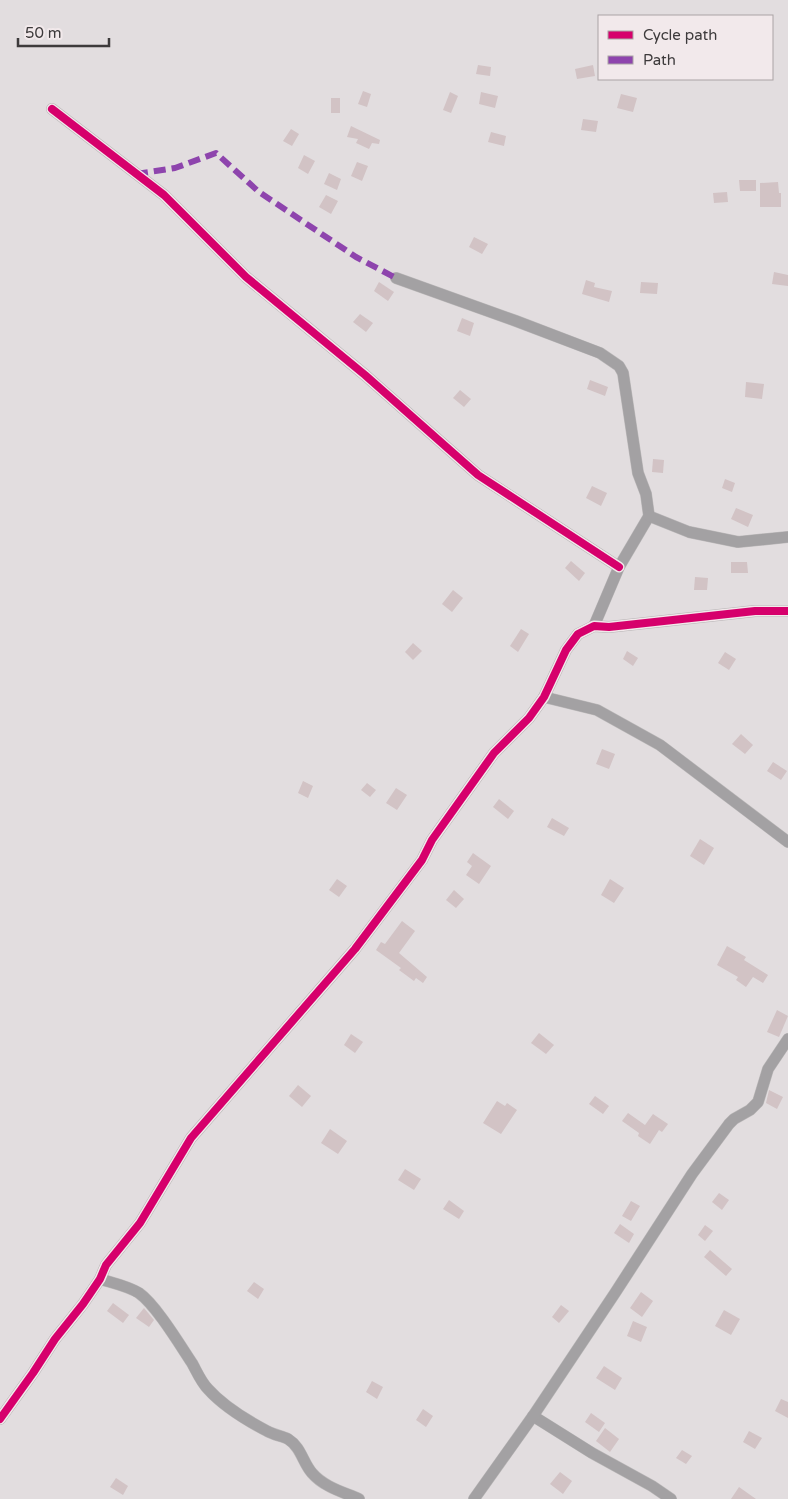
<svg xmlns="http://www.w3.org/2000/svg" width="788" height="1499" font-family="'Varela Round',sans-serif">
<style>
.building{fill:#d2c3c5}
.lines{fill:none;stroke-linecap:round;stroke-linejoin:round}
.minor-casing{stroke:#bdbabb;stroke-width:12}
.minor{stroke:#a3a1a3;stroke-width:11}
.quiet{stroke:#8e44ad;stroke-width:6;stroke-dasharray:12 6;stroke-linecap:butt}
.cycleway-casing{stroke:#f2e9eb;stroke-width:11}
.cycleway{stroke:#d6006c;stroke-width:8}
</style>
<rect width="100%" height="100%" fill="#e2dddf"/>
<g class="building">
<polygon points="478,65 491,67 490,76 476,74"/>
<polygon points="593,65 595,76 577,79 575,69"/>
<polygon points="363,91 371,94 367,107 358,104"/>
<polygon points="450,92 458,96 451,113 443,110"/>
<polygon points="481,92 498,96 495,108 479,104"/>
<polygon points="621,94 637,98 633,112 617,108"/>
<rect x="331" y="98" width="9" height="15"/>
<polygon points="583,119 598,121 596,132 581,130"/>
<polygon points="351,126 380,140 379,144 372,143 369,149 356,143 358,139 347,137"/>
<polygon points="291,129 299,134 292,146 283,141"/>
<polygon points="491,132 506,136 504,146 488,142"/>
<polygon points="304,155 315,161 308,174 298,168"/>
<polygon points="357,162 368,166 362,181 351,176"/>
<polygon points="329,173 341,179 337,190 324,184"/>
<polygon points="739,180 756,180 756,191 740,191"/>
<polygon points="778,182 779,193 781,193 781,207 760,207 760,183"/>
<polygon points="727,192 728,202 714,203 713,193"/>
<polygon points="326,195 338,201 331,214 319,207"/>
<polygon points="474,237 488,244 482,254 469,247"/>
<polygon points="774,272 788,275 788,286 772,284"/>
<polygon points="586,280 595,283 594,287 612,291 609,302 582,294"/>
<polygon points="379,282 394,292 388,301 374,291"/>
<polygon points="641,282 658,283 657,294 640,293"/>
<polygon points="360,314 373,323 366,332 353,322"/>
<polygon points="462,318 474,323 470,336 457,331"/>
<polygon points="590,380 608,387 605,396 587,389"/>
<polygon points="746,382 764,384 762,399 745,397"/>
<polygon points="460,390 471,399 464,407 453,398"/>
<polygon points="653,459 664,460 663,473 652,472"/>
<polygon points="725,479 735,483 732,492 722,488"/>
<polygon points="592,486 607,493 601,506 586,498"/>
<polygon points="736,508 753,515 748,527 731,519"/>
<polygon points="571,561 585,573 579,581 565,568"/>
<polygon points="731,562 747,562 748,573 731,573"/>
<polygon points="695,577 708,578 707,590 694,590"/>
<polygon points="453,590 463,598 452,612 442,604"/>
<polygon points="521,629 529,634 518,652 510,646"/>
<polygon points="413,643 422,651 413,660 405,652"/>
<polygon points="627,651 638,658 633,666 623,659"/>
<polygon points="725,652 736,659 729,670 718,663"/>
<polygon points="741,734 753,745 745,754 732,744"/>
<polygon points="602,749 615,754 609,769 596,764"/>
<polygon points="773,762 787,771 781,780 767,771"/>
<polygon points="303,781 313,786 308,798 298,793"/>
<polygon points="367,783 376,790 370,797 361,790"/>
<polygon points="396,788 407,795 397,810 386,803"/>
<polygon points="499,799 514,811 508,819 493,807"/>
<polygon points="552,818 569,828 564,836 547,827"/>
<polygon points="700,839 714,848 704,865 690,856"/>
<polygon points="473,853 491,866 479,884 466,875 472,866 467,862"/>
<polygon points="337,879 347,886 339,897 329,890"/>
<polygon points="610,879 624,888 614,903 601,895"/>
<polygon points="454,890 464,899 456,908 446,900"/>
<polygon points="402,921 415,931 399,953 427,977 423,983 416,978 414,981 399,970 401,968 376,950 381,942 385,944"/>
<polygon points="727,946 746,957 744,960 768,975 763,983 753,977 746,987 736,980 738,977 717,965"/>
<polygon points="777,1010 788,1016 779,1037 767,1032"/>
<polygon points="539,1033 554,1045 546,1054 531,1043"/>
<polygon points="351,1034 363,1042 355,1053 344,1045"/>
<polygon points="298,1085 311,1096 302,1107 289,1096"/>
<polygon points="769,1090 783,1097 777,1109 766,1103"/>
<polygon points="595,1096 609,1106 603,1114 589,1104"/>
<polygon points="497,1101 505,1106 507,1103 517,1110 501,1134 483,1123"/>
<polygon points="628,1113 645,1125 653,1114 668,1124 662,1132 659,1130 650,1144 638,1136 639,1133 622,1121"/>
<polygon points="330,1129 347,1141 338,1154 321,1143"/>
<polygon points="405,1169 421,1179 414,1190 398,1180"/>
<polygon points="719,1193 729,1200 722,1210 712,1202"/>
<polygon points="449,1200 464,1211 459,1219 443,1209"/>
<polygon points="631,1201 640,1206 631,1221 622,1216"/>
<polygon points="620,1224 634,1234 629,1243 614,1233"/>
<polygon points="705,1225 713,1231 705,1241 698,1235"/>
<polygon points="710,1250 732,1269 726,1276 704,1257"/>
<polygon points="254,1282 264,1289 258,1299 247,1291"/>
<polygon points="641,1292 653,1301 642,1317 630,1308"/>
<polygon points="113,1303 129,1315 123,1323 107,1311"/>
<polygon points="561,1305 569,1311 559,1323 552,1317"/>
<polygon points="144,1308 154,1320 149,1327 136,1318"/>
<polygon points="724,1310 740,1319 731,1335 715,1326"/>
<polygon points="633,1321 647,1327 641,1342 627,1336"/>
<polygon points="604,1366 622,1378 615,1390 596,1378"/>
<polygon points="372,1381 383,1387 377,1399 366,1392"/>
<polygon points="781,1399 788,1402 788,1418 775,1411"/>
<polygon points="423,1409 433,1416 426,1427 416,1420"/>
<polygon points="591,1413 605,1423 599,1432 585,1422"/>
<polygon points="605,1428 619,1439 610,1452 596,1441"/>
<polygon points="749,1431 762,1438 755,1449 743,1442"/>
<polygon points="682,1450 692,1456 686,1464 676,1458"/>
<polygon points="560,1472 572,1481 563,1494 550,1484"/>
<polygon points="116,1478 128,1486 123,1495 110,1487"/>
<polygon points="739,1487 756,1499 731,1499"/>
</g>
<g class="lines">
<defs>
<g id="minor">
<polyline points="52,109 164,195 246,277 365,375 478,475 619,567"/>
<polyline points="396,278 516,321 600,353 619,366 623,373 638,473 646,494 649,516 619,567 594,626"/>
<polyline points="649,516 689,532 738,542 788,537"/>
<polyline points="544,697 597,710 660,745 788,842"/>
<path d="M100,1279C113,1283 128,1286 139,1293C156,1305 180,1345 192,1363C197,1372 201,1382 208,1389C224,1407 246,1420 267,1431C274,1435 282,1436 288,1439C301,1447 303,1463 312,1473C324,1487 343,1492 359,1499"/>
<polyline points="533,1416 592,1453 652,1486 671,1499"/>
<polyline points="0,1419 33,1373 55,1339 83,1304 100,1279 106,1265 140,1223 191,1138 355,949 422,860 432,840 494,753 529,718 544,697 566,650 578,634 594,626 609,627 755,611 788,611"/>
<polyline points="474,1499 533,1416 615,1293 692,1174 729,1124 734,1119 750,1110 758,1102 768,1069 788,1039"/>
</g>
</defs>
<use href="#minor" class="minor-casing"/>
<use href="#minor" class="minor"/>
<polyline class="quiet" points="136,174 175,168 216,153 259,192 356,257 396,278"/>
<defs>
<g id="cycleway">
<polyline points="52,109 164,195 246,277 365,375 478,475 619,567"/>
<polyline points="0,1419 33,1373 55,1339 83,1304 100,1279 106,1265 140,1223 191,1138 355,949 422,860 432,840 494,753 529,718 544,697 566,650 578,634 594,626 609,627 755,611 788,611"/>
</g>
</defs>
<use href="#cycleway" class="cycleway-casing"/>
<use href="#cycleway" class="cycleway"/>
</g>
<rect x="598" y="15" width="175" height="65" fill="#f2e9eb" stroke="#aaa3a5"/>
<rect x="608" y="31" width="25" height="8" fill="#d6006c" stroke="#aaa3a5"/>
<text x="643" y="40" font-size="15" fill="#3d3a3b">Cycle path</text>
<rect x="608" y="56" width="25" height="8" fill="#8e44ad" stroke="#aaa3a5"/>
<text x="643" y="65" font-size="15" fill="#3d3a3b">Path</text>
<path d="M18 38v8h91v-8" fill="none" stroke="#3d3a3b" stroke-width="2.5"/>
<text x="25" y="38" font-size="15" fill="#3d3a3b" stroke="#f2e9eb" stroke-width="4" paint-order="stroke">50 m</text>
</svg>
